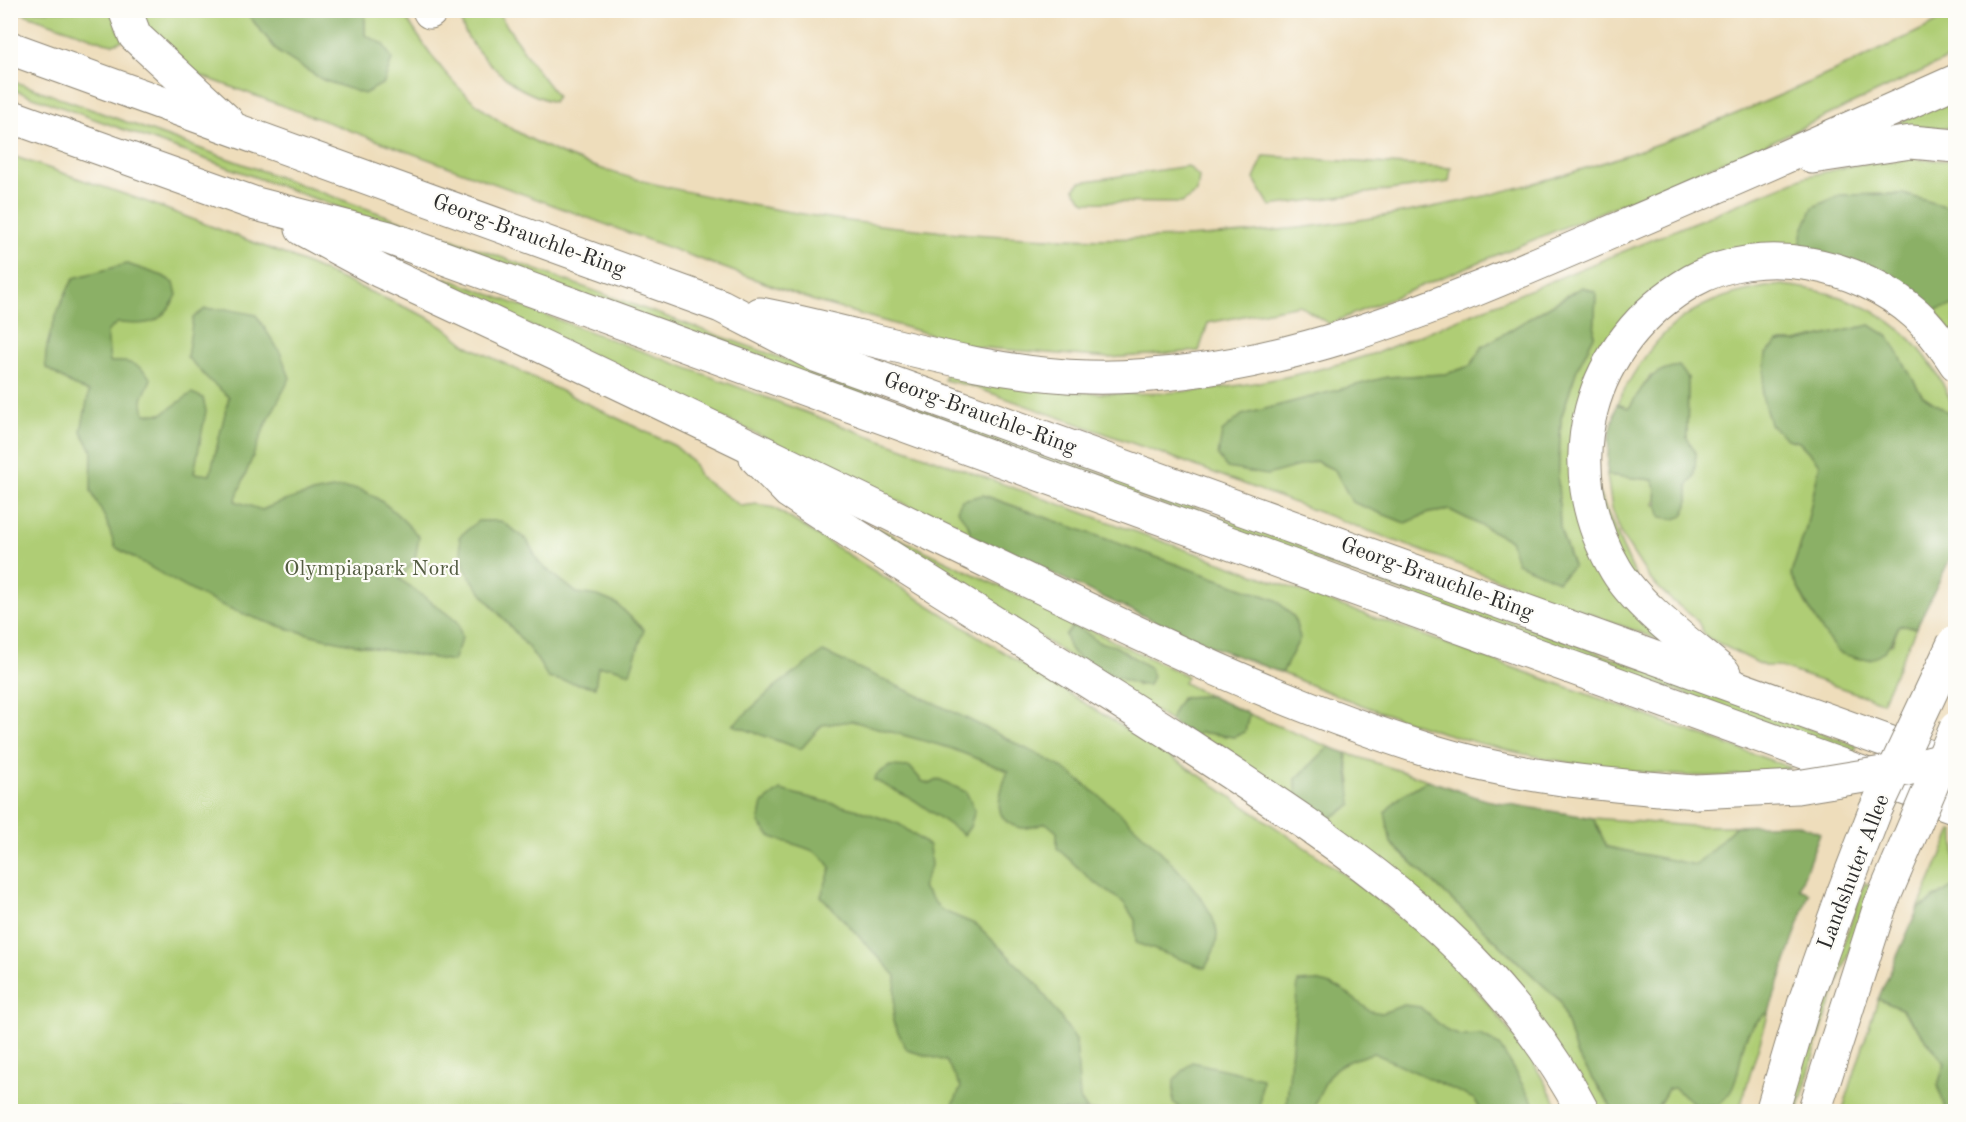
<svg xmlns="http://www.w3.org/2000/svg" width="1966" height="1122" font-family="'Old Standard TT',serif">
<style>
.green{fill:#afcd75;stroke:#6d7c50;stroke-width:1.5;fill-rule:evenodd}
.forest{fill:#8bb066;stroke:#5b6e48;stroke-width:1.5}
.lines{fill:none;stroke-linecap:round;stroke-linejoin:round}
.highway-casing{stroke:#8c8473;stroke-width:35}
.highway{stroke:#fff;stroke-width:33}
.highway-bridge-casing{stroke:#8c8473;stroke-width:35;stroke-linecap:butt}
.highway-bridge{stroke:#fff;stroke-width:33}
.labels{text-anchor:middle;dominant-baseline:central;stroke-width:4.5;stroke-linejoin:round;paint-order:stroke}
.street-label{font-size:22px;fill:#2b2b2b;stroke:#fdfcf7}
.park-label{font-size:22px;fill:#535c41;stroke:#fdfcf7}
</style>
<rect width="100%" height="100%" fill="#fdfcf7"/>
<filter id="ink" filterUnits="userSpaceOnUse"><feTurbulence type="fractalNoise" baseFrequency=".0167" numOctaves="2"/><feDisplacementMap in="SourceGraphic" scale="12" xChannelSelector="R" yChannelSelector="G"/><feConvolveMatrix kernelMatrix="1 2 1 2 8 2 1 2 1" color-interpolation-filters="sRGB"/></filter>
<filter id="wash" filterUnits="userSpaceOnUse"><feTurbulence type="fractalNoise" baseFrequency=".008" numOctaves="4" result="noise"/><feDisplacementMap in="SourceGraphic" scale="24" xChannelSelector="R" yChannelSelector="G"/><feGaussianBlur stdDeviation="1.35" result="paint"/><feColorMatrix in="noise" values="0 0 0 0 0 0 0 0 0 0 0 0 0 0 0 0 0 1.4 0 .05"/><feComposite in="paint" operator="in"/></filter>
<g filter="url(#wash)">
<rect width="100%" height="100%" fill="#edb"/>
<g class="green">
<polygon points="16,11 111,11 123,40 113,44 104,42"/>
<path d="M142,11H245L279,53L383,44L365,35V11H402C431,57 454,91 501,122C570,167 656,186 736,202C973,249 1221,253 1458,202C1633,164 1796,93 1955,13L1956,55L1771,142L1329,324L1299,305L1208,323L1199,351L1109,358L974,347L814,301L188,71L152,38Z"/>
<path d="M463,11H497L531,62L557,96L553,102C541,98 529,94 518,87C500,75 452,33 463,11Z"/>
<polygon points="10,80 1857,746 1853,754 11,89"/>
<polygon points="1955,96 1955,128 1903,127 1900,122"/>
<polygon points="10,155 150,203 289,256 425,316 448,330 466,345 675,446 692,461 700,477 741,506 757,504 774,508 1196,773 1357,883 1444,953 1493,1009 1534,1064 1561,1111 11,1111"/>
<polygon points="1264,156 1451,168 1449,182 1270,206 1254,179"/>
<path d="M1914,159L1955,161V209L1903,194L1840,195L1813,207L1799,253L1683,272L1575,440L1665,642L1177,459L971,386L944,380L946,373C1099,406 1230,400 1379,352L1804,177L1859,164ZM1581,287L1596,292L1594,336L1577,369L1561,418L1558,483L1560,529L1573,566L1510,540L1450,510L1429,513L1405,523L1352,502L1335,470L1315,461L1387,377L1446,374L1470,366L1482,347Z"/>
<polygon points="1188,166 1199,177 1197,192 1182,203 1085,202 1074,189 1080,182"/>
<path d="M446,278L856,431L1792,768C1774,770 1755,774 1737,775C1706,778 1672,775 1641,772C1514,761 1399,723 1282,673L1300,638L1276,600L983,495L968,524L971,536L444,285L443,281Z"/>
<path d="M1782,285C1867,294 1925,330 1955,412V417L1922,395L1906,368L1870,325L1796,342H1778L1787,439L1799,442L1820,464L1806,528L1791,574L1806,604L1840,653L1892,644L1899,625L1916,628L1882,702L1777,666H1764L1706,637L1697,620L1669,598L1649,578L1622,536L1612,509L1607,475L1653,480L1657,490L1655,505H1688V485L1694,476L1696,453L1687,439L1688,378L1650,376L1629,408L1617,404C1655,327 1695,294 1782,285Z"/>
<polygon points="1955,305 1955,337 1934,310"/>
<path d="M875,527L1187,676L1184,683L1210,696L1181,698L1170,721L870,528ZM1085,632L1139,686L1125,678L1108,675Z"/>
<polygon points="1249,714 1329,747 1296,779 1297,801 1195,737 1200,732 1234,737 1245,731"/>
<polygon points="1346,753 1428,780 1401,796 1391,843 1560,1001 1576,1053 1614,1111 1594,1111 1325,821 1351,783"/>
<polygon points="1593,818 1691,826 1736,826 1697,866 1607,847"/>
<polygon points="1952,831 1955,832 1955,885 1918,909"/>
<polygon points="1865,883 1872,886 1818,1040 1798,1111 1790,1112 1809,1042"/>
<polygon points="1878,999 1901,1009 1945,1063 1938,1085 1946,1111 1842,1112"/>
<path d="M1769,1012L1739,1111L1655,1112L1668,1089L1674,1088L1698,1106L1731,1090C1738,1062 1742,1027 1769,1012Z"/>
</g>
<g class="forest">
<polygon points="245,11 365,11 365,35 383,44 392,59 384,83 364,94 323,80 279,53"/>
<polygon points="1903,194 1955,209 1955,306 1934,310 1799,253 1803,230 1813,207 1841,195"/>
<path d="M127,264L163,276L174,283L177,295C161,326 149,325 117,323L107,332L110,362C128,361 140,363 151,379L142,399L145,414H162L192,393L203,398L206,411L194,473L210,475L229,397L210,381L187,357L193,318L205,309H226L256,315L280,352L290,378L265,426L235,501L262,510C283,500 340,482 361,490C382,498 405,521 419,537L415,560L400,579L458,622L462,638L453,661C368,648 281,635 202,596C172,581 144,563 115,547L106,520L91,491L92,450L81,431L89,392L71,384L46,368C42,345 62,298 74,278Z"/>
<polygon points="1582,287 1596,292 1594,336 1577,369 1561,418 1558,483 1560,529 1573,566 1558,581 1517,563 1510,540 1450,510 1429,513 1405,523 1352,502 1335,470 1316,461 1267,475 1227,468 1218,456 1222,432 1242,415 1387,377 1446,374 1470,366 1482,347"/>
<path d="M1870,325L1889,337L1922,395L1955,417L1956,538L1951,557L1916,628L1899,625C1891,646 1880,666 1853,657C1850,656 1843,655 1840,653C1827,644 1799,590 1791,574L1806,528L1820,464L1799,442L1787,439L1770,424L1762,396L1766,354L1778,342H1796Z"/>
<path d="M1679,366L1688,378L1687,438L1696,453L1694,476L1688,485V505L1683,516L1675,519L1661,517C1655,504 1659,493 1653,480L1607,475L1609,438L1617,404L1629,408C1645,384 1649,370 1679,366Z"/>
<polygon points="983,495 1276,600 1294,617 1300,638 1282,673 1198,641 971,536 968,524 957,510 962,500"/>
<path d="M478,521H501L527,540L539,563L577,593L598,596L617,604L644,630L630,673L611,667H598L595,687L548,678C527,637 488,609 466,570C461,561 461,547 459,537Z"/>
<path d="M1073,627L1085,632L1098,642L1115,646L1149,667L1153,676L1149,685C1134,687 1083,664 1072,652C1069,648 1067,640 1065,635Z"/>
<path d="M823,652C886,681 951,709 1013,742C1030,751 1049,759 1065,770C1101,794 1216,891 1217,935C1217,947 1211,958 1205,968L1136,943L1135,920L1124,903L1090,879L1057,848V832L1046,823C1039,825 1029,829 1022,828C988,822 1000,791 1008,771L950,748L852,721L822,725L801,749L733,725L776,686Z"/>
<path d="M1210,696L1249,714L1245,732L1234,737L1200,732L1195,737L1170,721C1179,693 1183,697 1210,696Z"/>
<polygon points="1329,747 1346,753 1352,805 1325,821 1297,801 1296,779"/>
<polygon points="890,766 910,767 922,781 930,784 939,779 966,792 975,810 970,827 964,835 914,800 874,780 877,774"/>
<path d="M1428,780L1485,800L1593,818L1607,847L1696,865L1736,826L1797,824L1820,833L1799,889L1809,893L1769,1012C1734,1031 1746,1065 1731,1091C1728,1096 1722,1101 1718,1105L1698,1106L1674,1088L1668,1089L1655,1111H1614L1576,1053L1560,1001L1391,843L1385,812L1401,796Z"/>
<path d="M780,790L858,810L899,824L929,846L931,866L922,887L941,910L977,925L1037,984L1076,1040L1080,1099L1088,1111H950L961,1087L946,1061L907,1050L893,1022L896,976L821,896L831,868C819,846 793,846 772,837C767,835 763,827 759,823L763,803Z"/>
<polygon points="1955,885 1956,1111 1946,1112 1938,1085 1945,1063 1902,1009 1878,999 1918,909"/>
<path d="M1317,981L1340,988L1370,1011L1382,1013L1404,1005L1420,1007L1447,1031L1462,1036L1481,1035L1499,1045L1538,1111H1482L1474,1099L1374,1053C1327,1067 1332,1068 1312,1111H1286L1298,982Z"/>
<polygon points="1192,1062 1262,1078 1259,1111 1184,1111 1173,1102 1174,1080"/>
</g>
</g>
<g filter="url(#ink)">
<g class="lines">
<defs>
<g id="highway">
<polyline points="125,10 135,36 227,121"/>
<polyline points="429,10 430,12"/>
<polyline points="10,48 721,306 818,356 1930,757"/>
<polyline points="10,116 256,204 389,238 1956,807"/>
<polyline points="1812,157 1911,142 1956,146"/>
<path d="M302,229L380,271C564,355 747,444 929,533C1094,612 1260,698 1435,752C1519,778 1608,785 1696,792"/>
<path d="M760,314C869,335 976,374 1088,377C1269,381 1440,306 1602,236C1721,185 1838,134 1956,81"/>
<path d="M756,458L789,492C919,578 1052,657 1182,741C1337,842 1496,943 1583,1112"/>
<path d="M1724,673C1691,645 1638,607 1616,570C1554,466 1587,342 1692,281C1761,242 1859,263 1916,314C1932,329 1944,346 1956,364"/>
<polyline points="1772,1112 1805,1001 1843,894"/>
<polyline points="1814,1112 1880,906"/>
</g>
</defs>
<use href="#highway" class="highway-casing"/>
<use href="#highway" class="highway"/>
<defs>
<g id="highway-bridge">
<polyline points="1696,792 1797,787 1907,769 1956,757"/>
<polyline points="1843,894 1875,811 1954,643"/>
<polyline points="1880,906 1956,728"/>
</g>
</defs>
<use href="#highway-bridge" class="highway-bridge-casing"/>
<use href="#highway-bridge" class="highway-bridge"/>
</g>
</g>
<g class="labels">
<g class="street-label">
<text transform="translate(529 236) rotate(20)">Georg-Brauchle-Ring</text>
<text transform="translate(980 414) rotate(20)">Georg-Brauchle-Ring</text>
<text transform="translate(1437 579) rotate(20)">Georg-Brauchle-Ring</text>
<text transform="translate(1854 872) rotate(-69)">Landshuter Allee</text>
</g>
<g class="park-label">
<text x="372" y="569">Olympiapark Nord</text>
</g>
</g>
<rect width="1966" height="1122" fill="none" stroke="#fdfcf7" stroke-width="36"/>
</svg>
